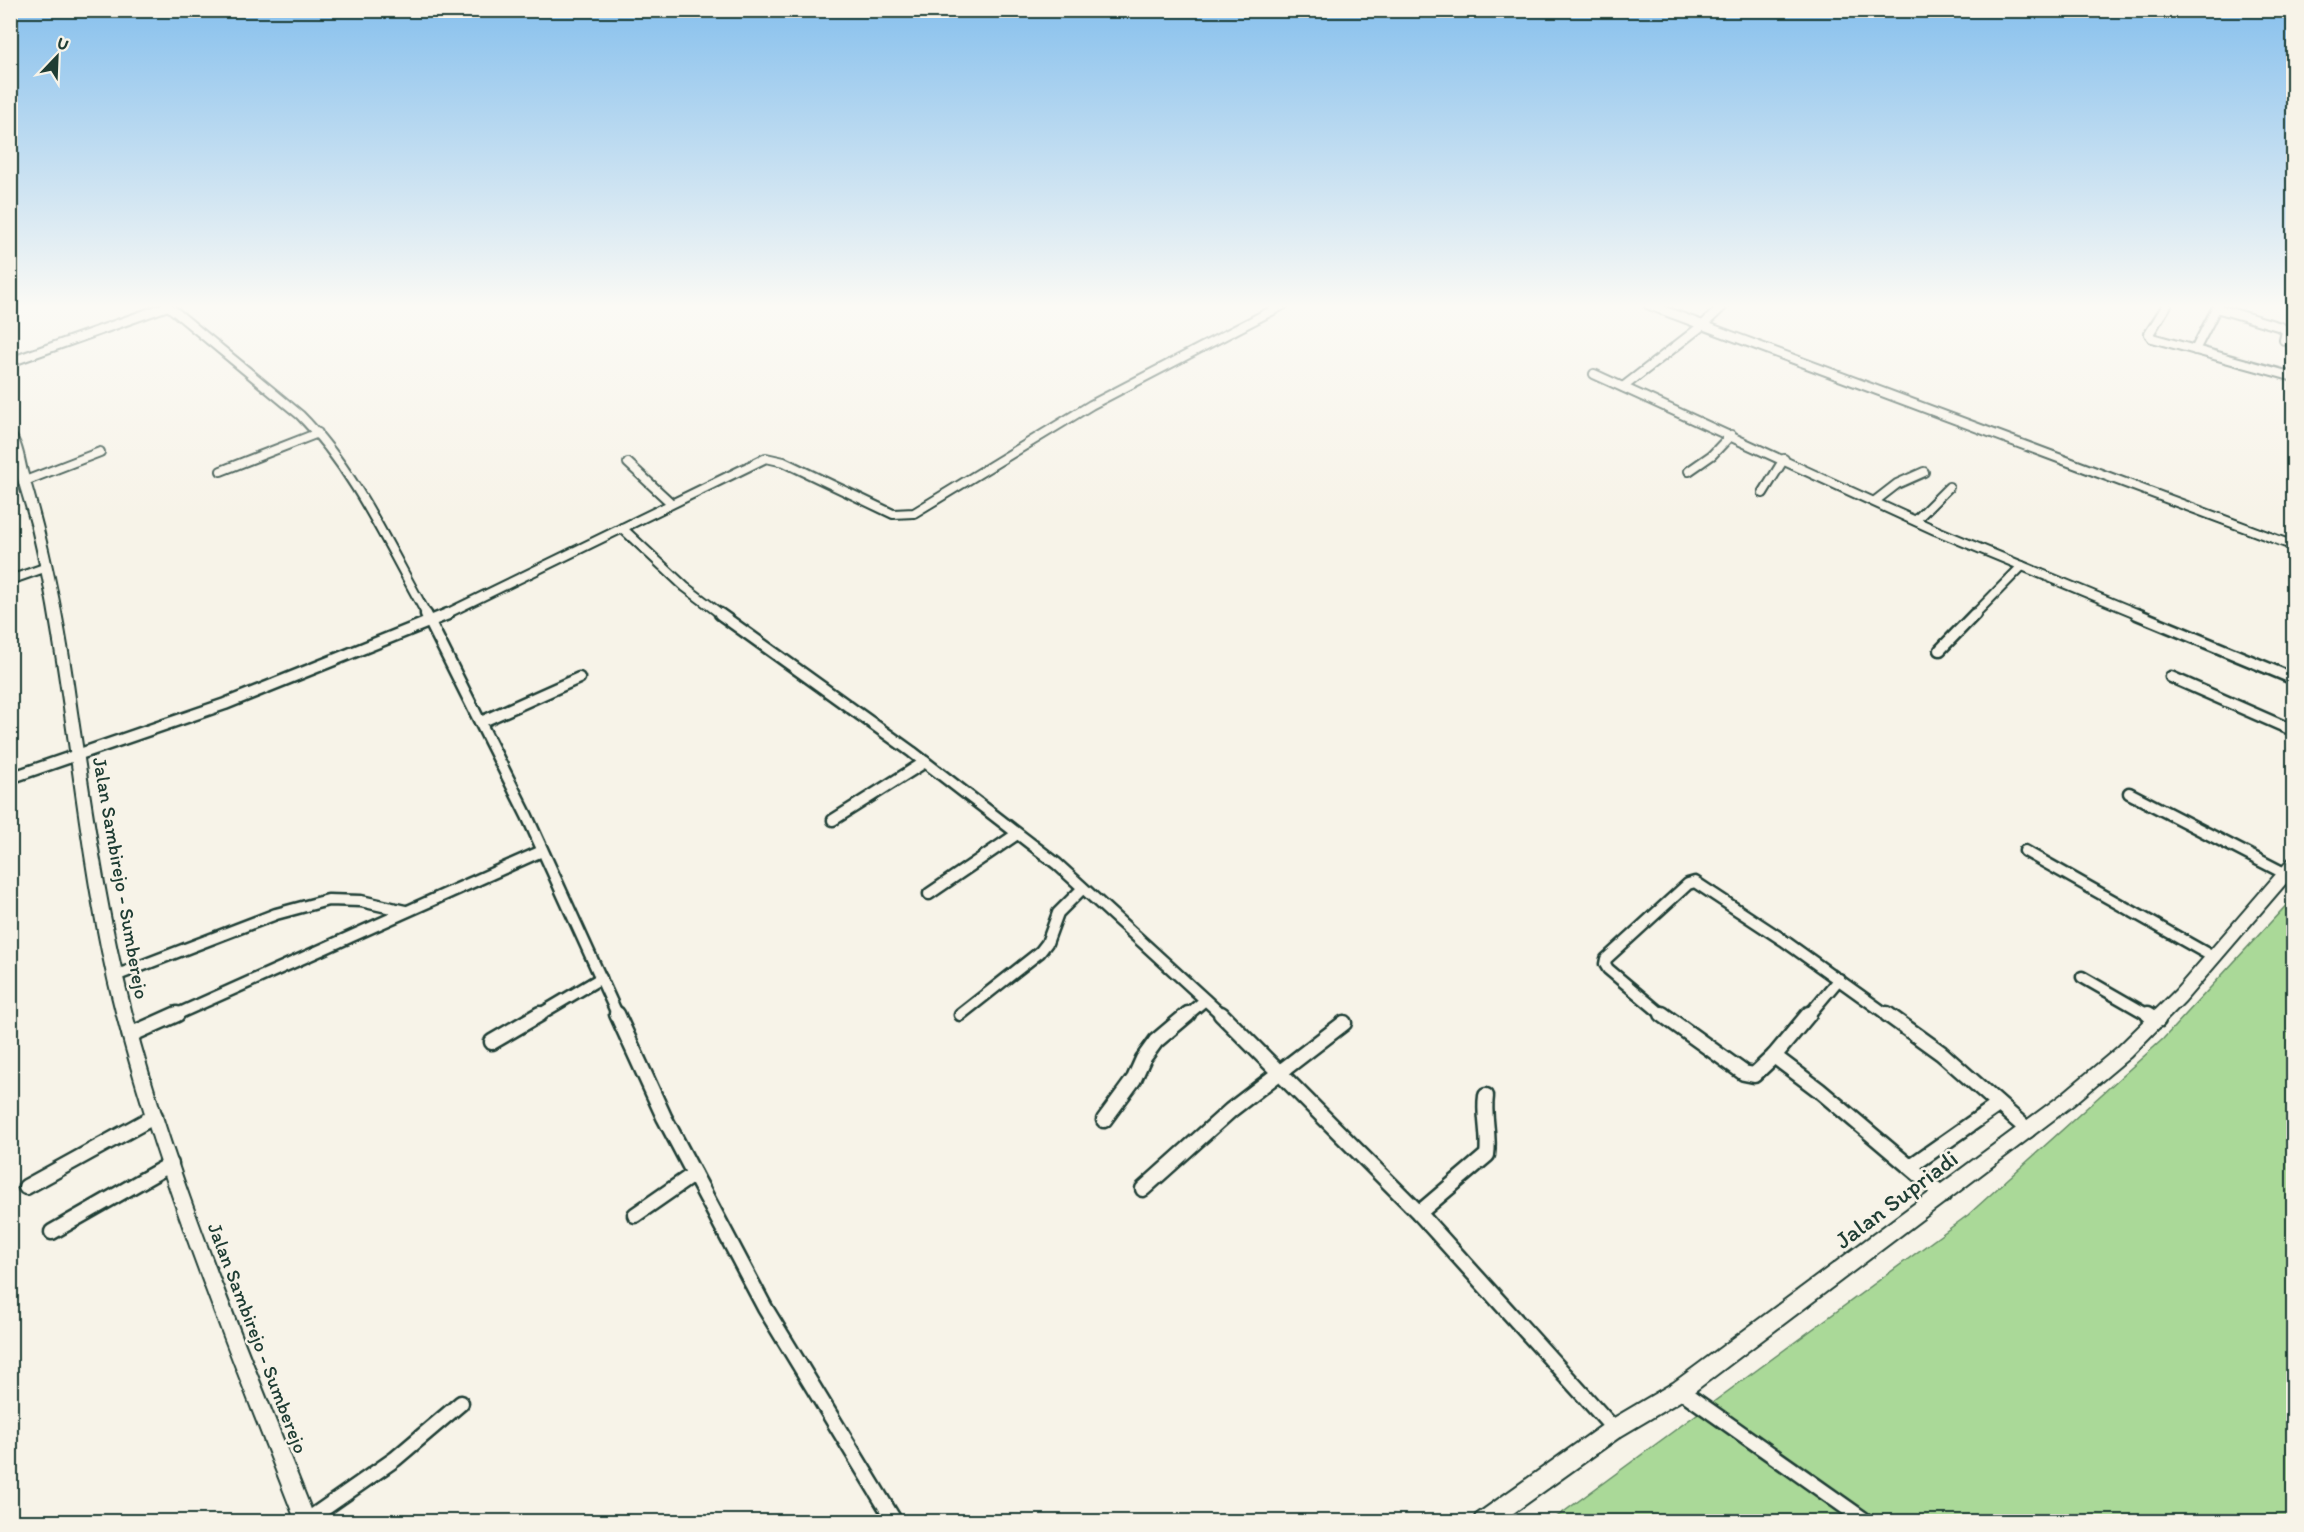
<svg xmlns="http://www.w3.org/2000/svg" width="2304" height="1532" font-family="Itim,sans-serif">
<style>
.green{fill:#aad998;stroke:#648b66;stroke-width:1.5}
.lines{fill:none;stroke-linecap:round;stroke-linejoin:round}
.street-far2-casing{stroke:#1f3d34;stroke-width:12}
.street-far1-casing{stroke:#1f3d34;stroke-width:15}
.street-casing{stroke:#1f3d34;stroke-width:19}
.secondary-casing{stroke:#1f3d34;stroke-width:4}
.street-far2{stroke:#f7f3e8;stroke-width:8}
.street-far1{stroke:#f7f3e8;stroke-width:10}
.street{stroke:#f7f3e8;stroke-width:14}
.secondary{fill:#f7f3e8;fill-rule:evenodd}
.labels{text-anchor:middle;dominant-baseline:central;stroke-width:5;stroke-linejoin:round;paint-order:stroke}
.street-label{font-size:20px;fill:#1f3d34;stroke:#f7f3e8}
.near-street-label{font-size:24px;fill:#1f3d34;stroke:#f7f3e8}
</style>
<rect width="100%" height="100%" fill="#f7f3e8"/>
<filter id="ink" filterUnits="userSpaceOnUse"><feTurbulence type="fractalNoise" baseFrequency=".0167" numOctaves="2"/><feDisplacementMap in="SourceGraphic" scale="12" xChannelSelector="R" yChannelSelector="G"/><feConvolveMatrix kernelMatrix="1 2 1 2 8 2 1 2 1" color-interpolation-filters="sRGB"/></filter>
<g filter="url(#ink)">
<polygon class="green" points="2293,898 2293,1521 1550,1522 1968,1215 2163,1039"/>
<g class="lines">
<defs>
<g id="street-far2">
<path d="M167,305L300,415C355,470 389,548 427,615"/>
<polyline points="1649,305 2294,546"/>
<polyline points="2167,305 2149,334 2152,338 2294,377"/>
<polyline points="2216,308 2281,327 2286,331 2284,340 2294,343"/>
<polyline points="2195,350 2218,305"/>
<polyline points="10,362 168,306"/>
<polyline points="1594,374 1935,530 2141,615"/>
<polyline points="1623,387 1703,325 1724,305"/>
<polyline points="628,463 671,503"/>
<polyline points="221,471 318,433"/>
<polyline points="1689,471 1712,455 1731,435"/>
<polyline points="25,481 100,452"/>
<polyline points="1763,493 1784,459"/>
<polyline points="1875,501 1897,484 1924,472"/>
<polyline points="1916,520 1949,487"/>
<polyline points="622,528 685,587 722,615"/>
<polyline points="10,580 47,567"/>
<polyline points="444,615 766,458 784,462 893,514 914,513 1091,405 1283,305"/>
<polyline points="1974,615 2022,566"/>
</g>
<g id="street-far1">
<polyline points="426,614 527,816 618,1016"/>
<polyline points="720,614 912,752 1057,864 1223,1016"/>
<polyline points="2137,614 2294,679"/>
<polyline points="1940,650 1975,614"/>
<polyline points="2171,677 2294,731"/>
<polyline points="481,722 579,678"/>
<polyline points="10,778 225,704 448,614"/>
<polyline points="2129,793 2284,873"/>
<polyline points="833,820 925,762"/>
<polyline points="2025,851 2213,957"/>
<polyline points="929,894 1017,834"/>
<polyline points="115,976 276,914 328,900 361,901 405,911"/>
<polyline points="2082,977 2150,1016"/>
<polyline points="960,1015 1040,952 1047,943 1058,913 1082,889"/>
<polyline points="173,1016 542,851"/>
<polyline points="537,1016 601,978"/>
<polyline points="1186,1016 1205,1000"/>
<polyline points="1664,1016 1608,969 1605,964 1606,959 1688,884 1695,882 1783,940 1889,1016"/>
<polyline points="1808,1016 1839,979"/>
</g>
<g id="street">
<polyline points="617,1014 664,1117 765,1308 895,1522"/>
<polyline points="1221,1014 1419,1213 1614,1429"/>
<polyline points="1662,1014 1744,1073 1754,1075 1774,1056"/>
<polyline points="1809,1014 1774,1056 1819,1090 1943,1195"/>
<polyline points="1887,1014 1941,1053 2028,1130"/>
<polyline points="2148,1014 2158,1020"/>
<polyline points="130,1035 177,1014"/>
<polyline points="492,1042 540,1014"/>
<polyline points="1104,1120 1134,1079 1143,1059 1156,1041 1188,1014"/>
<polyline points="1911,1166 1998,1105"/>
<polyline points="26,1187 155,1116"/>
<polyline points="1143,1189 1231,1110 1344,1023"/>
<path d="M1419,1213L1487,1155C1490,1135 1483,1116 1486,1096"/>
<polyline points="635,1215 694,1174"/>
<polyline points="52,1232 171,1164"/>
<polyline points="1680,1390 1867,1522"/>
<polyline points="306,1521 395,1459 461,1403"/>
</g>
<g id="secondary">
<path d="M10,430C21,436 24,459 27,471C51,550 66,630 77,712C92,812 106,912 131,1010C177,1186 249,1353 316,1522H296C231,1354 161,1186 116,1012C84,888 74,761 53,636C47,598 40,561 31,524C23,493 10,462 10,430Z"/>
<polygon points="2294,857 2294,874 2185,1001 2130,1057 2073,1105 1687,1397 1621,1436 1501,1522 1473,1522 1476,1515 1607,1422 1673,1383 2061,1095 2118,1047 2175,991 2289,859"/>
</g>
</defs>
<use href="#street-far2" class="street-far2-casing"/>
<use href="#street-far1" class="street-far1-casing"/>
<use href="#street" class="street-casing"/>
<use href="#secondary" class="secondary-casing"/>
<use href="#street-far2" class="street-far2"/>
<use href="#street-far1" class="street-far1"/>
<use href="#street" class="street"/>
<use href="#secondary" class="secondary"/>
</g>
</g>
<linearGradient id="sky" x2="0" y2="1"><stop stop-color="#87c0ed"/><stop offset="0.59" stop-color="#fbfaf5"/><stop offset="1" stop-color="#fbfaf5" stop-opacity="0"/></linearGradient>
<rect width="2304" height="519" fill="url(#sky)"/>
<g class="labels">
<g class="street-label">
<text transform="translate(121 878) rotate(80)">Jalan Sambirejo - Sumberejo</text>
<text transform="translate(258 1338) rotate(69)">Jalan Sambirejo - Sumberejo</text>
</g>
<g class="near-street-label">
<text transform="translate(1896 1199) rotate(-37)">Jalan Supriadi</text>
</g>
</g>
<rect width="2304" height="1532" fill="none" stroke="#f7f3e8" stroke-width="36"/>
<rect x="18" y="18" width="2268" height="1496" fill="none" stroke="#1f3d34" stroke-width="2" filter="url(#ink)"/>
<g transform="translate(57 57) rotate(23)" stroke="#f7f3e8" stroke-width="4.5" paint-order="stroke">
<path d="M0-4.5L10 22L0 15L-10 22Z" fill="#1f3d34"/>
<text y="-9" font-size="16" font-weight="bold" text-anchor="middle" fill="#1f3d34">U</text>
</g>
</svg>
